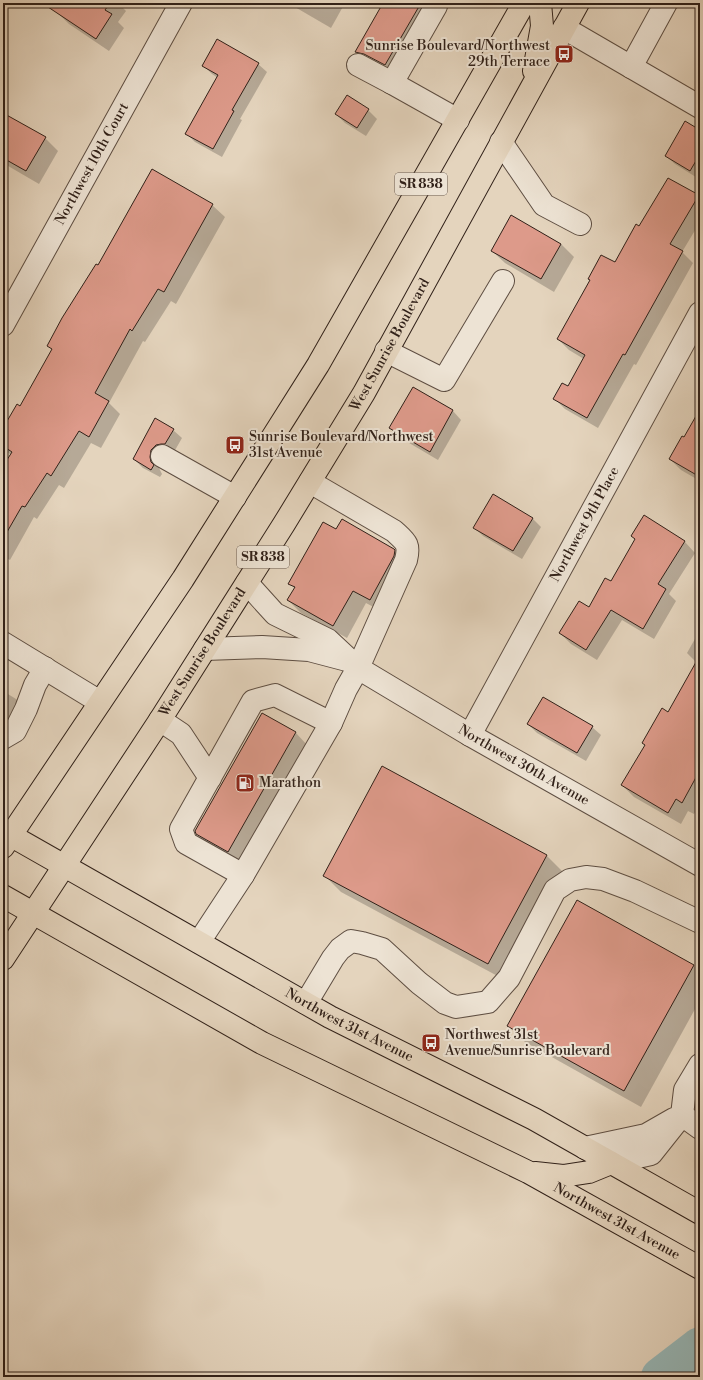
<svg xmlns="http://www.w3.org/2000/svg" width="703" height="1380" font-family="'Libre Bodoni',serif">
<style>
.shadow{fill:#0003}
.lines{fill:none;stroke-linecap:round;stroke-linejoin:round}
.river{stroke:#97b7b7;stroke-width:40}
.building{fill:#dd9a8a;stroke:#312119}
.minor-casing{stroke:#5e4e42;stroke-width:24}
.major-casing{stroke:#312119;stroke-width:24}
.minor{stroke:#ede3d4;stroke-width:22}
.major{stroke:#e4d4bd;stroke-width:22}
.labels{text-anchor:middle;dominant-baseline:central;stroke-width:4;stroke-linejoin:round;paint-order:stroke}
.shield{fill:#ede3d4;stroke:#695b51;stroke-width:1}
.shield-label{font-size:13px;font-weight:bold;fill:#312119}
.poi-label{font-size:14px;fill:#312119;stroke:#ede3d4;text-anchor:start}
.street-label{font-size:14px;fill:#312119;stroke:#ede3d4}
</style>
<rect width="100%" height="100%" fill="#e4d4bd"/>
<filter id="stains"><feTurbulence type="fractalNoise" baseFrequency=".005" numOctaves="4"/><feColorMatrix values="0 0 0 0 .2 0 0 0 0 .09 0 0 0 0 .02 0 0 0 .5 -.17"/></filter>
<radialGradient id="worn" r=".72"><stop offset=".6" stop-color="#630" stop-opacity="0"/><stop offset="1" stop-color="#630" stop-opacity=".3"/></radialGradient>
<g class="shadow">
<polygon points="61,3 118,3 126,11 118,22 124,28 109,51 69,24 56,11"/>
<polygon points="288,3 345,3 331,28"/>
<polygon points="384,3 412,3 419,7 431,19 398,77 369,65 356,52"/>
<polygon points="258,64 267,72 240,119 242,120 222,157 195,142 186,133 218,78 212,74 203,65"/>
<polygon points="347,97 368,110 377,119 366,136 345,123 336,114"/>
<polygon points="3,114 45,138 58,151 39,184 3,163"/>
<polygon points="700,131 700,177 699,179 675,164 666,156"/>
<polygon points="698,196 700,198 700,222 682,252 693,263 636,365 634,364 598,428 565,409 554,398 568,388 584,359 569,350 558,339 615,263 640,228"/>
<polygon points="212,205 225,217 176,304 171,301 145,342 143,341 109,403 120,414 101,448 91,443 64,488 59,485 37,519 34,517 10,560 3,556 3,468 11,455 3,448 3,430 20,407 52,350 48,346 98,266"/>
<polygon points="512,216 561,244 574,257 554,292 505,263 492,251"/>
<polygon points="3,246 6,249 3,254"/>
<polygon points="413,388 453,411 461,420 438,460 399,437 390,428"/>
<polygon points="700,411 700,481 681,470 670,459 685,438"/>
<polygon points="173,430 182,438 174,452 158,466 162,474 160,477 143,468 134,459"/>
<polygon points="645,517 685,542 695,553 669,594 676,601 654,639 622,620 597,660 571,644 560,633 589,608 611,582 636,540 632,536"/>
<polygon points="532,518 541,527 522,559 483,536 475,528"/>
<polygon points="394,550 407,563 383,612 366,603 347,638 301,613 288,600 295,589 290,583"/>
<polygon points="700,630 700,804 694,814 688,811 681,824 634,797 622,785 669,713 697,663 687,653"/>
<polygon points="3,691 16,699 33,715 3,735"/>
<polygon points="262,715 296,733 308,746 241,864 210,847 197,834"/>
<polygon points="528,724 592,727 601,735 586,761 537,733"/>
<polygon points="383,767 547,856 563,872 505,980 341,892 325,876"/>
<polygon points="578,901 694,966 700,972 700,1000 641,1107 525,1042 508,1026"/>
</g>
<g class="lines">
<polyline class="river" points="661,1377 700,1347"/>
</g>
<g class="building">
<polygon points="42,3 110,3 105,10 112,14 96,39"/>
<polygon points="383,3 421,3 385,65 364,54 355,52"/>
<polygon points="217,39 259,63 232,110 234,111 213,149 185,134 218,75 202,66"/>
<polygon points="347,95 369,109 357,128 335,114"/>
<polygon points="3,113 46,137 26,171 3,158"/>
<polygon points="685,121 700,130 700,154 690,171 665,156"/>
<polygon points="152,169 213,204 164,292 158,289 132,331 130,329 95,393 109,401 89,437 79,431 51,476 47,473 25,507 22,506 3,539 3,466 12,452 3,446 3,428 17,404 20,406 52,349 47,346 62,318 96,264 98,265"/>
<polygon points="668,178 699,195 670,244 683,251 625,355 623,354 587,418 553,399 562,383 568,386 585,355 557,339 590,280 588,279 601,255 615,262 636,224 639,226"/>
<polygon points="511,215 561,244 541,279 491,251"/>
<polygon points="413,387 453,410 430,452 389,428"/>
<polygon points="700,409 700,477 669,459 682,436 684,437"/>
<polygon points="155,418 174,429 165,444 161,444 156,445 151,450 150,457 151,462 154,465 151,470 133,459"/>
<polygon points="493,494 533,518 513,551 473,528"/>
<polygon points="644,515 685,541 658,584 666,589 643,629 611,610 586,650 559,633 579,601 589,607 605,578 611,581 635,539 631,536"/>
<polygon points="342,519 394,549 395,550 394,556 370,600 353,591 333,626 287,600 295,587 288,584 323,522 336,529"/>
<polygon points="700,655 700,770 682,803 676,799 668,813 621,785 645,745 642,743 662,708 668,712"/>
<polygon points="543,697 593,726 577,753 527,724"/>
<polygon points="262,713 296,732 228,852 196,834 195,831"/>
<polygon points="382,766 547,855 488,964 323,876"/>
<polygon points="577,900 694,965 624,1091 507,1026"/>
</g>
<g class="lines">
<defs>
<g id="minor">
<polyline points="436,3 436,6 392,83 458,120"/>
<polyline points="564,28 700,107"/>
<polyline points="358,65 392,83"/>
<polyline points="631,67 666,3"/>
<polyline points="501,142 544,205 580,224"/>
<path id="s1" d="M3,325L181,3"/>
<polyline points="386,351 444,380 503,281"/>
<polyline points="162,456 235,497"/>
<path id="s2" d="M247,583L275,614L328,640L358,668L470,735L700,865"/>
<polyline points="3,643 100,702"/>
<polyline points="205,649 262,647 309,650 347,660"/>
<polyline points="160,720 181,734 210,778"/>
<path id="s3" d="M470,735L700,313"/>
<polyline points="3,738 15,731 26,709 35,685 45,668"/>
<polyline points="243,875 186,843 181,829 253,701 275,695 331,723"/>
<path d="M199,942L243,875L331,723L346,689L358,668L406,560C410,544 406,542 394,531L310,482"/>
<polyline points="306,1003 333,958 340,949 351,941 362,943 382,949 419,983 445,1003 456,1007 488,1002 509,978 555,890 570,880 586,877 603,879 635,891 700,922"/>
<polyline points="682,1115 700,1128"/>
<polyline points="585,1148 646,1135 674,1119"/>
<polyline points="611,1163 651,1154 682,1115 685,1090 700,1065"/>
</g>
<g id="major">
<polyline points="534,71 542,26 540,3"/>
<path id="s4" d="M3,831L330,1017L534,1119L700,1213"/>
<polyline points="3,847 183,579 318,365 524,3"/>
<path id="s5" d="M3,896L262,1043L528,1172L700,1268"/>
<path id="s6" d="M3,959L160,720L284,524L364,393L578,3"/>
<polyline points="535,1173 563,1176 589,1172 611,1163"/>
</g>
</defs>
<use href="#minor" class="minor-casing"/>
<use href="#major" class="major-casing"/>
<use href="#minor" class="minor"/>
<use href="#major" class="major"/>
</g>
<defs>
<symbol id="bus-square" viewBox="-11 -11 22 22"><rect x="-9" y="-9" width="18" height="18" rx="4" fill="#8f2418" stroke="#ede3d4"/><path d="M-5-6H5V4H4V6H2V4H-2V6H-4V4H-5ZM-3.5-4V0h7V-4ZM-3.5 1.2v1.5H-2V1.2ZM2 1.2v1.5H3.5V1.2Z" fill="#fff"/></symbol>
<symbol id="fuel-square" viewBox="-11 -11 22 22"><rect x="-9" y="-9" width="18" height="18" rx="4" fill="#8f2418" stroke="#ede3d4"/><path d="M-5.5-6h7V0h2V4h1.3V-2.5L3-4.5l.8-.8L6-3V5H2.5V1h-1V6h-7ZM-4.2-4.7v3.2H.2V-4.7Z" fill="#fff"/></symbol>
</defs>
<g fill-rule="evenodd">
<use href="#bus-square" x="553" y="43" width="22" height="22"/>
<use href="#bus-square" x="224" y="434" width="22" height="22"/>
<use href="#fuel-square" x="234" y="772" width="22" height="22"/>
<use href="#bus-square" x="420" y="1032" width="22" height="22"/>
</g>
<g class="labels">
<g class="shield">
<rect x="395" y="173" width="52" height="22" rx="3"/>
<rect x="237" y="546" width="52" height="22" rx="3"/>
</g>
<g class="shield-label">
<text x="421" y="184">SR 838</text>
<text x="263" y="557">SR 838</text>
</g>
<g class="poi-label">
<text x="550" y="46" text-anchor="end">Sunrise Boulevard/Northwest<tspan x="550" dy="16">29th Terrace</tspan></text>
<text x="249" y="437">Sunrise Boulevard/Northwest<tspan x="249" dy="16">31st Avenue</tspan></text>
<text x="259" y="783">Marathon</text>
<text x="445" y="1035">Northwest 31st<tspan x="445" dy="16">Avenue/Sunrise Boulevard</tspan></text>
</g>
<g class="street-label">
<text stroke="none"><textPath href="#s1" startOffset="184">Northwest 10th Court</textPath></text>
<text stroke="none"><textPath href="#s6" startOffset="726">West Sunrise Boulevard</textPath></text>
<text stroke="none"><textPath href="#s3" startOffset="240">Northwest 9th Place</textPath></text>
<text stroke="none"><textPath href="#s6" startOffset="366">West Sunrise Boulevard</textPath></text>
<text stroke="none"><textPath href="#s2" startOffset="334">Northwest 30th Avenue</textPath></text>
<text stroke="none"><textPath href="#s4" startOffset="397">Northwest 31st Avenue</textPath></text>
<text stroke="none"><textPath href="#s5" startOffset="695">Northwest 31st Avenue</textPath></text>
</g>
</g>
<rect width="703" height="1380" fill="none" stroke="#e4d4bd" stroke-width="16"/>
<rect x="4" y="4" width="695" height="1372" fill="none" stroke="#312119" stroke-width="2"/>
<rect x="8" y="8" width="687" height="1364" fill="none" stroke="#312119"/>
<rect width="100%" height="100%" filter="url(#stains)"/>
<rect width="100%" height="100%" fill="url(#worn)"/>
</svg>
